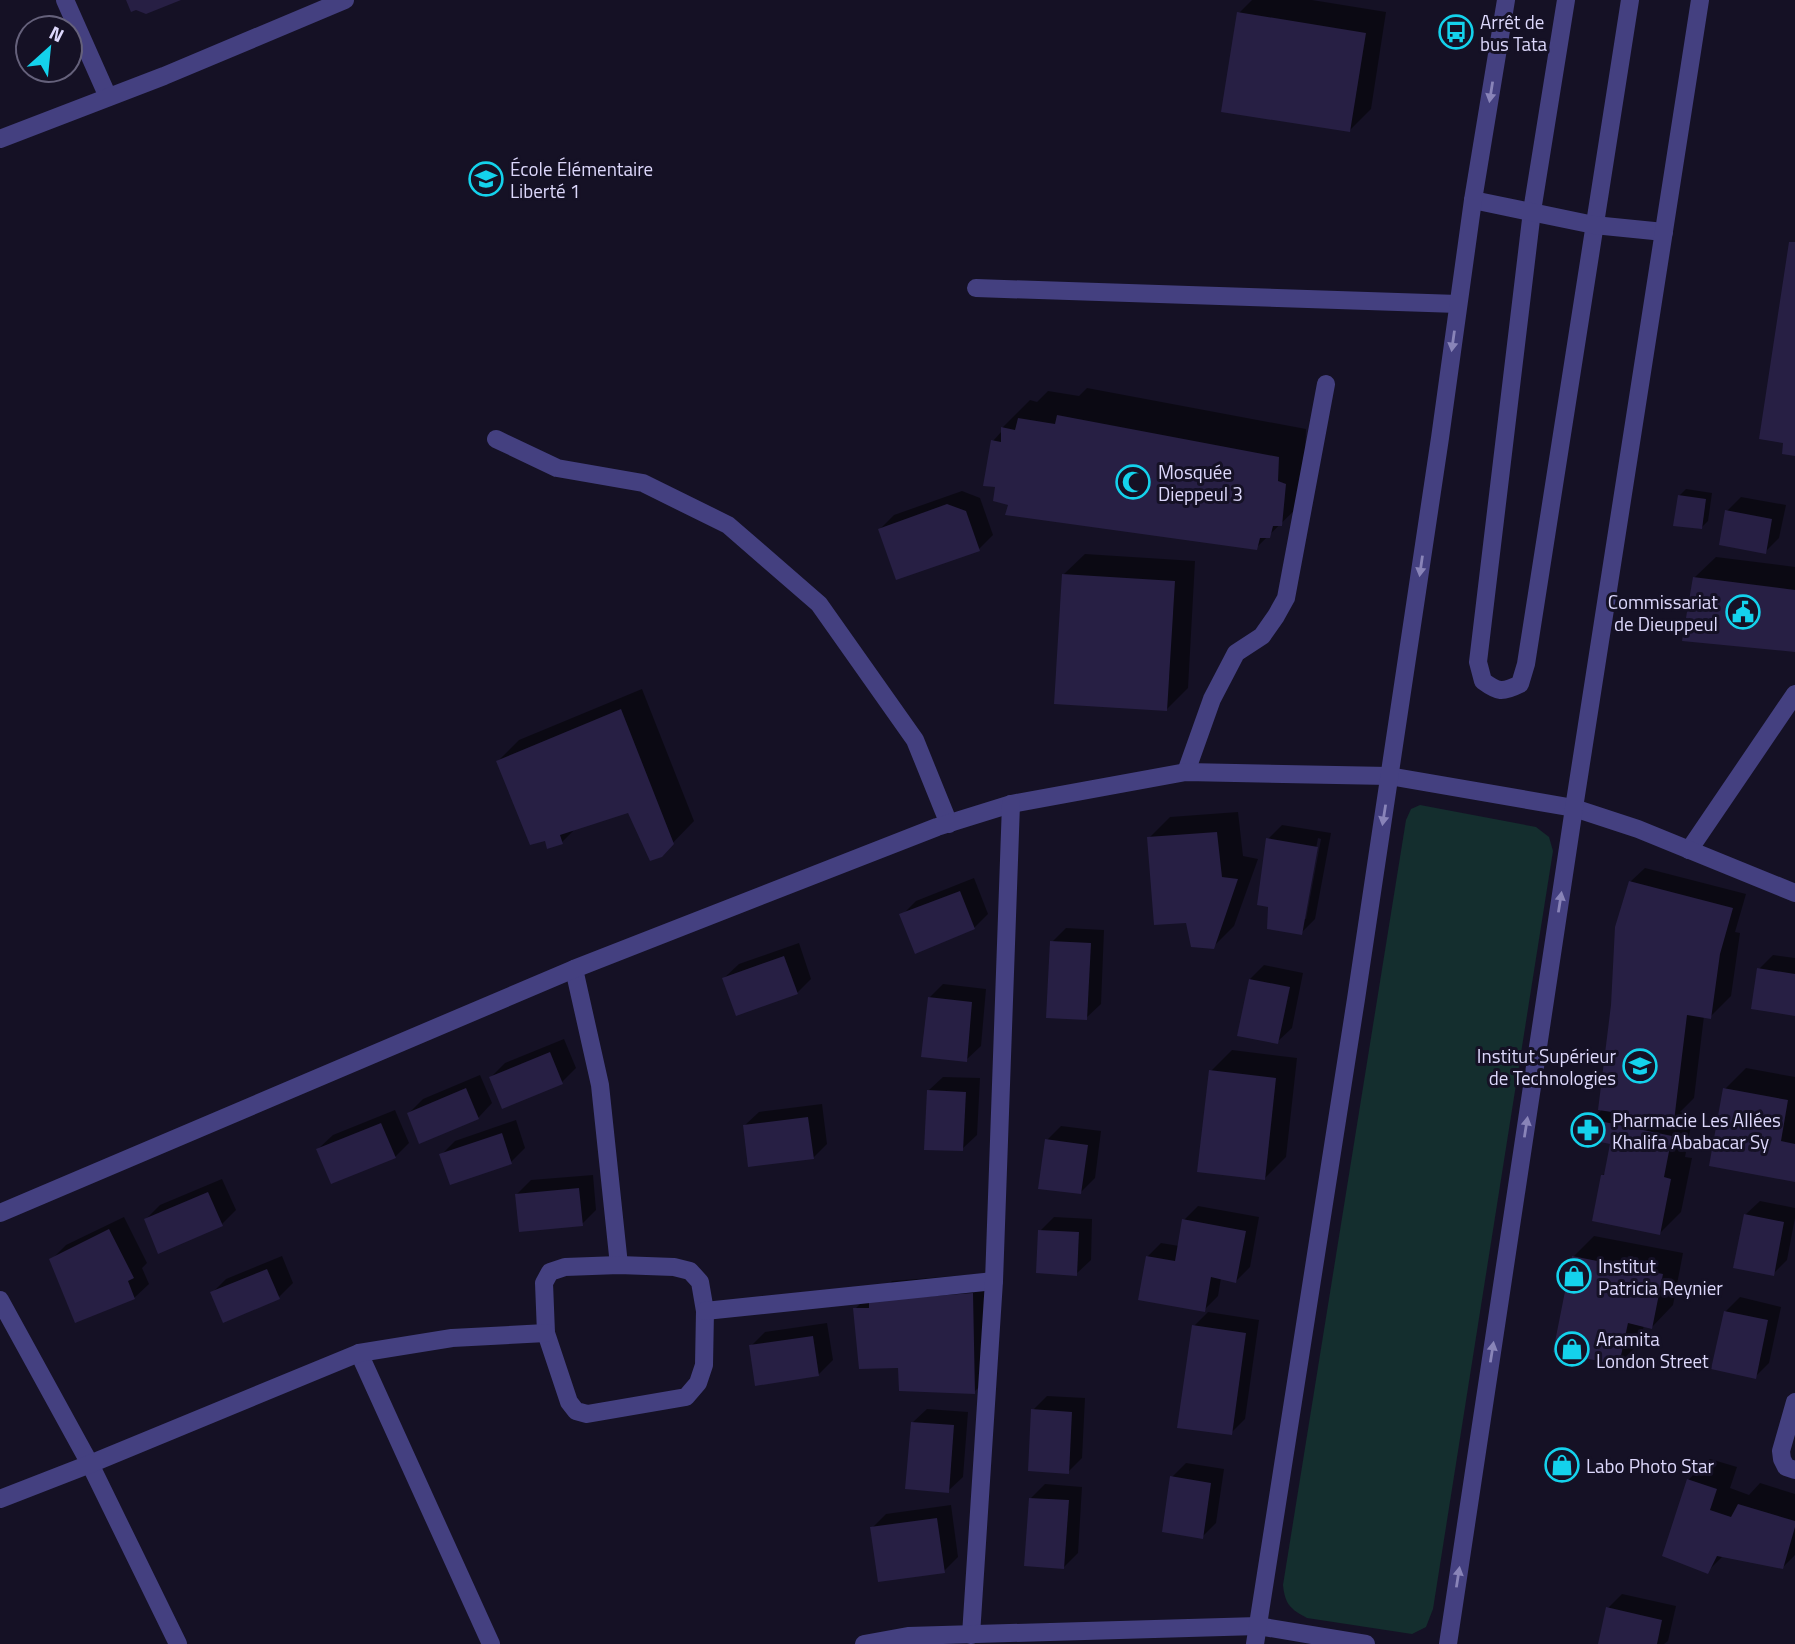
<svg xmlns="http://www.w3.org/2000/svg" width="1795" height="1644" font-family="'Titillium Web',sans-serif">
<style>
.green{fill:#142e2e}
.shadow{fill:#0007;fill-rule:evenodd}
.building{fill:#271f44}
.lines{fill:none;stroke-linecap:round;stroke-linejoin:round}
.minor{stroke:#444080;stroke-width:18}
.oneway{fill:#8984b8}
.labels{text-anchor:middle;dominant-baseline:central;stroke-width:6;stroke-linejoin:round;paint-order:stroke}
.poi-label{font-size:19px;fill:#ddd8fc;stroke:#151125;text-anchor:start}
</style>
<rect width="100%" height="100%" fill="#151125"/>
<path class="green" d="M1420,805L1536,827L1549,837L1553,851L1433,1609L1426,1627L1412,1634L1307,1618C1290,1609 1285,1604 1283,1585L1406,820L1411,809Z"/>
<g class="shadow">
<polygon points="1252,0 1312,0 1386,12 1371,109 1350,130 1239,13"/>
<polygon points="1087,388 1306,429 1305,453 1309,496 1256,548 1010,504 997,485 993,441 1002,431 1002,428 1030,400 1037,402 1048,391 1079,396"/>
<polygon points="1686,489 1712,493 1708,521 1701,528 1679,496"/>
<polygon points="962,491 980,498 993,535 979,549 880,529 894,515"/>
<polygon points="1741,497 1786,505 1779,538 1765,552 1727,511"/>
<polygon points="1085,554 1195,561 1188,688 1167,709 1063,575"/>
<polygon points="1716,557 1795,567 1795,650 1694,578"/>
<polygon points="642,689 694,821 661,855 629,810 576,828 562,842 546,839 498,761 519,740"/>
<polygon points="1238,812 1243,856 1258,859 1234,926 1213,947 1188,921 1149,838 1170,817"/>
<path d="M1282,825L1331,833L1315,919L1301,933L1268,839ZM1318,838L1321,839L1306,919H1303Z"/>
<polygon points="1645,868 1746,894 1735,932 1740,933 1731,996 1710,1017 1704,1016 1694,1098 1680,1112 1693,1115 1685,1157 1692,1158 1681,1212 1660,1233 1603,1175 1607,1171 1612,1143 1591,1120 1603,1109 1630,882"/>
<polygon points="974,878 988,914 974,928 902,915 916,901"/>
<polygon points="1066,928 1104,930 1101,1004 1086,1018 1052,942"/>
<polygon points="799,943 811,979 797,993 724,978 739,964"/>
<polygon points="1773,955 1795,958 1795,1015 1759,969"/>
<polygon points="1264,965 1303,973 1292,1028 1277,1042 1250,979"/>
<polygon points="943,984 986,989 981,1046 966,1060 929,998"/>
<polygon points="564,1039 576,1068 562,1082 491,1077 505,1063"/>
<polygon points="1232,1050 1297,1058 1286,1157 1265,1178 1211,1071"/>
<polygon points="1746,1068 1795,1077 1795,1180 1725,1089"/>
<polygon points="480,1075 492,1103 478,1118 409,1113 423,1099"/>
<polygon points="943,1077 980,1078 977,1135 962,1149 928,1091"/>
<polygon points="822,1104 827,1144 813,1158 744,1126 759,1112"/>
<polygon points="395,1110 409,1143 395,1157 318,1149 333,1135"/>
<polygon points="516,1120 525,1148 511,1162 441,1155 455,1141"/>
<polygon points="1061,1126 1101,1131 1095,1178 1081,1192 1047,1140"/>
<polygon points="593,1175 596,1210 582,1224 517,1194 531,1180"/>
<polygon points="222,1179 236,1210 222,1224 146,1219 160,1205"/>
<polygon points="1760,1201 1795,1208 1795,1218 1787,1260 1773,1274 1745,1215"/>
<polygon points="1198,1206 1259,1217 1250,1267 1236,1281 1221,1278 1218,1296 1204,1310 1147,1257 1161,1243 1179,1246 1184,1220"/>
<polygon points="124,1217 147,1263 142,1268 149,1284 134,1298 52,1259 66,1245"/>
<polygon points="1054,1217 1092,1219 1091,1260 1076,1274 1040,1231"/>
<polygon points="1594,1236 1683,1253 1673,1305 1652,1327 1644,1325 1640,1342 1619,1364 1573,1257"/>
<polygon points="282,1256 293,1283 279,1297 212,1293 226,1279"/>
<polygon points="993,1273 995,1371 974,1392 900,1367 855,1309 876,1288 886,1287 892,1281"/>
<polygon points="1740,1297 1781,1307 1769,1363 1755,1377 1725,1312"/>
<polygon points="1208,1312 1259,1320 1245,1419 1231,1433 1194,1326"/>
<polygon points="827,1323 833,1360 819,1374 751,1346 765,1332"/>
<polygon points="1047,1396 1085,1398 1082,1458 1068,1472 1033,1410"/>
<polygon points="927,1409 968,1412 963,1477 948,1491 912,1423"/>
<polygon points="1710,1459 1737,1467 1730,1488 1749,1495 1760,1483 1795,1494 1795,1555 1782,1568 1724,1555 1707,1572 1688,1480"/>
<polygon points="1186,1463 1224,1469 1216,1523 1202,1537 1172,1477"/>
<polygon points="1045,1484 1082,1487 1078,1553 1064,1567 1030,1499"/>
<polygon points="951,1505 958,1557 944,1571 872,1528 886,1514"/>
<polygon points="1622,1594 1676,1606 1668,1641 1664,1644 1605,1644 1608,1608"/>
</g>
<g class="building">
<polygon points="126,0 181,0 146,14 136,10 131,12"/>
<polygon points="1237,12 1366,33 1350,132 1221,112"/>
<polygon points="1789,242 1795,242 1795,456 1782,454 1783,443 1759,439"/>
<polygon points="1057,415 1279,457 1278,481 1286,484 1282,526 1273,526 1270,538 1260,538 1257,550 1005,515 1008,505 993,501 995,487 983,486 991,440 1001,442 1001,427 1015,430 1018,418 1055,424"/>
<polygon points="1678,495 1706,499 1702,529 1673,526"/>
<polygon points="947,504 966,511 980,551 896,580 878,529"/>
<polygon points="1725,510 1772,519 1766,554 1719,545"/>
<polygon points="1062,574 1175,581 1167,711 1054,704"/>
<polygon points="1693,577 1795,590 1795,652 1682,641"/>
<polygon points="621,709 674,844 662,857 650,861 628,813 560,835 563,844 547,849 545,841 530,845 496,761"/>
<polygon points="1217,832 1222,877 1238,879 1214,949 1191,947 1186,923 1154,925 1147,837"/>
<polygon points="1266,838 1318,847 1302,935 1267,929 1268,907 1257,905"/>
<polygon points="1629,881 1733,908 1720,954 1711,1019 1687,1015 1674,1121 1598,1110 1611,1005 1615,927"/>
<polygon points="960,891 975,929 915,954 899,914"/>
<polygon points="1050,941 1091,943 1087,1020 1046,1018"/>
<polygon points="784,956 798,994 736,1016 722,978"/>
<polygon points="1757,968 1795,974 1795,1016 1751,1009"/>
<polygon points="1249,979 1290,987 1278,1044 1237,1036"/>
<polygon points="928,997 972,1002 967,1062 921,1057"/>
<polygon points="550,1052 563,1084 502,1109 489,1077"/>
<polygon points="1209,1070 1276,1078 1265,1180 1197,1172"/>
<polygon points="466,1088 479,1119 419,1144 407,1113"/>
<polygon points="1723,1088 1788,1100 1781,1141 1795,1144 1795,1182 1709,1166"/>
<polygon points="927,1090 966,1092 963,1151 924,1150"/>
<polygon points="808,1117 814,1159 748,1167 743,1125"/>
<polygon points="1590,1119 1672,1136 1664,1177 1671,1179 1660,1235 1592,1221 1601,1175 1604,1175 1610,1144 1586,1139"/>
<polygon points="381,1123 396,1158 331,1184 316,1149"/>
<polygon points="502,1133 512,1164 450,1185 439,1154"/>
<polygon points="1045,1139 1088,1145 1081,1194 1038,1189"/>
<polygon points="579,1188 583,1226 519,1232 515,1194"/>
<polygon points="208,1192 223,1226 158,1254 144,1219"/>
<polygon points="1744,1214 1784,1222 1774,1276 1733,1268"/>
<polygon points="1182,1219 1246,1231 1236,1283 1211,1277 1205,1312 1138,1300 1146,1256 1175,1261"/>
<polygon points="109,1229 134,1278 128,1281 135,1299 75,1323 49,1259"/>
<polygon points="1038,1230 1079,1232 1077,1276 1036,1273"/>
<polygon points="1572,1256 1663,1274 1652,1329 1628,1323 1619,1365 1553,1352"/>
<polygon points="267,1269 280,1299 223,1323 210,1292"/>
<polygon points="973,1293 975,1394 899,1391 898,1368 859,1369 853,1308 869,1308 869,1301"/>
<polygon points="1724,1311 1768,1320 1756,1379 1711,1369"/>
<polygon points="1192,1325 1246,1333 1232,1435 1177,1428"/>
<polygon points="813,1336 819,1376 755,1386 749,1345"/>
<polygon points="1031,1409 1072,1412 1069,1474 1028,1471"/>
<polygon points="911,1422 954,1425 949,1493 905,1489"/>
<polygon points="1170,1476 1211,1483 1203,1539 1162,1532"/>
<polygon points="1687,1479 1717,1489 1710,1510 1731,1517 1738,1504 1795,1521 1795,1527 1783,1569 1717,1556 1708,1574 1662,1556"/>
<polygon points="1029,1498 1069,1500 1064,1569 1024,1566"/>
<polygon points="937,1518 945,1573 878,1582 870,1527"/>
<polygon points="1606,1607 1662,1620 1657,1644 1598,1644"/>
</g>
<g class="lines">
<g class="minor">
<polyline points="65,0 108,97"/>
<path d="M1566,0L1532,211L1478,662L1483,681C1498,692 1502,693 1520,684L1526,664L1630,0"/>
<polyline points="0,139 164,76 345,0"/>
<polyline points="1473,200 1594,225 1664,232"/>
<polyline points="976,288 1458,304"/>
<polyline points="496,439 557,468 643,483 728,525 819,604 915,740 949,824"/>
<polyline points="1186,772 1212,699 1236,653 1262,636 1276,616 1286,598 1326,384"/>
<polyline points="1689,850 1795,694"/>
<polyline points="574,969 600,1085 619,1265"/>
<polyline points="0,1213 574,969 937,827 1011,804 1186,772 1389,776 1574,808 1638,829 1795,893"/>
<polygon points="619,1265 674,1267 690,1271 700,1282 705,1311 704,1365 698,1383 686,1397 587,1414 576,1411 569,1402 546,1333 544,1283 550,1272 565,1267"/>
<polyline points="0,1300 90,1464 178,1644"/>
<polyline points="705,1311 994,1281"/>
<polyline points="359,1353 491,1644"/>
<polyline points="1795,1402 1781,1451 1782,1459 1786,1467 1795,1470"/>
<polyline points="0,1499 90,1464 359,1353 452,1338 546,1333"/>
<polyline points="971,1635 994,1281 1011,804"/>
<polyline points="864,1644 908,1636 1258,1626 1366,1644"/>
<polyline points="1255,1644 1356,999 1440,438 1473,200 1506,0"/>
<polyline points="1448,1644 1574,808 1700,0"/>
</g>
</g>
<defs><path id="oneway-solid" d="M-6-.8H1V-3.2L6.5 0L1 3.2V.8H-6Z" transform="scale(1.75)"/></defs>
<g class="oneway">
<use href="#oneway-solid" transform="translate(1491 92) rotate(99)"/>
<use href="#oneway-solid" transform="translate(1453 341) rotate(98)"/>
<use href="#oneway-solid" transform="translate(1421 566) rotate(98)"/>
<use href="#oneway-solid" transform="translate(1384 815) rotate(99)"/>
<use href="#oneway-solid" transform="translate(1560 902) rotate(-81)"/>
<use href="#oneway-solid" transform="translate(1526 1127) rotate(-81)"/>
<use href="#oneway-solid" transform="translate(1492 1352) rotate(-81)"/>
<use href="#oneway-solid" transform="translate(1458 1577) rotate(-81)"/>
</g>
<defs>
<symbol id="bus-ring" viewBox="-11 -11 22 22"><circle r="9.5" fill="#151125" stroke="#14d2ec" stroke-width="1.5"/><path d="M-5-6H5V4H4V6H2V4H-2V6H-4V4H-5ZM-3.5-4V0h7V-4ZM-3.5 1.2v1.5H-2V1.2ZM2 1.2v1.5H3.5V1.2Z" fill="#14d2ec"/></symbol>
<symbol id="school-ring" viewBox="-11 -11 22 22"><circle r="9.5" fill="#151125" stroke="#14d2ec" stroke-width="1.5"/><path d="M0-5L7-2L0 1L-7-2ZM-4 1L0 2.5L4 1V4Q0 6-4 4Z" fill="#14d2ec"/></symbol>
<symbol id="mosque-ring" viewBox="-11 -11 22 22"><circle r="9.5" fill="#151125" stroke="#14d2ec" stroke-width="1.5"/><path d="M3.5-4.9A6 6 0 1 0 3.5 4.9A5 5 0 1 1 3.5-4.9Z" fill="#14d2ec"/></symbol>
<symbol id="civic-ring" viewBox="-11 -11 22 22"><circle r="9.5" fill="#151125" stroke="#14d2ec" stroke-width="1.5"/><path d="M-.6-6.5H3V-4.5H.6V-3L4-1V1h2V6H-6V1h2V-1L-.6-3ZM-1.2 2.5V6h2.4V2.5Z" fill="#14d2ec"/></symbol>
<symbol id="university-ring" viewBox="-11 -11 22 22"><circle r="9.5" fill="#151125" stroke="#14d2ec" stroke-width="1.5"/><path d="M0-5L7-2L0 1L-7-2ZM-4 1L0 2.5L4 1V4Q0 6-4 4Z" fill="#14d2ec"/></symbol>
<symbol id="pharmacy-ring" viewBox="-11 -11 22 22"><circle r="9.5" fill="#151125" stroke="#14d2ec" stroke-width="1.5"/><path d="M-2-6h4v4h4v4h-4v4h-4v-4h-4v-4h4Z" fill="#14d2ec"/></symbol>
<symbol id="shop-ring" viewBox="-11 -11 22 22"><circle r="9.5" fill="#151125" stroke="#14d2ec" stroke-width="1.5"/><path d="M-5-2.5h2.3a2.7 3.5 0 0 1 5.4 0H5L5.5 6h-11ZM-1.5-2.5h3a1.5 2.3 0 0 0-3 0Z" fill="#14d2ec"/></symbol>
</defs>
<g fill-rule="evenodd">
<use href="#bus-ring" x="1437" y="13" width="38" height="38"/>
<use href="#school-ring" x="467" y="160" width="38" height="38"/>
<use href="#mosque-ring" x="1114" y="463" width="38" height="38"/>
<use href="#civic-ring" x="1724" y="593" width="38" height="38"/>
<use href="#university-ring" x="1621" y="1047" width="38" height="38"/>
<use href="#pharmacy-ring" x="1569" y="1111" width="38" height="38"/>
<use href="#shop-ring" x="1555" y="1257" width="38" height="38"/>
<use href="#shop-ring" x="1553" y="1330" width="38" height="38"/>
<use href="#shop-ring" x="1543" y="1446" width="38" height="38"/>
</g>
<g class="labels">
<g class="poi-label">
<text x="1480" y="21">Arrêt de<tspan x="1480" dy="22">bus Tata</tspan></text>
<text x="510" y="168">École Élémentaire<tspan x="510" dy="22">Liberté 1</tspan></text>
<text x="1158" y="471">Mosquée<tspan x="1158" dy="22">Dieppeul 3</tspan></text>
<text x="1718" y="601" text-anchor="end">Commissariat<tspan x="1718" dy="22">de Dieuppeul</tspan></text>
<text x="1616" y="1055" text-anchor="end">Institut Supérieur<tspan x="1616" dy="22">de Technologies</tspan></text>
<text x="1612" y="1119">Pharmacie Les Allées<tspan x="1612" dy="22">Khalifa Ababacar Sy</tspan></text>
<text x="1598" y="1265">Institut<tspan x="1598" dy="22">Patricia Reynier</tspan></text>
<text x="1596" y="1338">Aramita<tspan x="1596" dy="22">London Street</tspan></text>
<text x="1586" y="1465">Labo Photo Star</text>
</g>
</g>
<g transform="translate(49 49) rotate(27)"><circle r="33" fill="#151125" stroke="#65617b" stroke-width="2"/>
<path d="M0-5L12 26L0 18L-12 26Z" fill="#14d2ec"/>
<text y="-10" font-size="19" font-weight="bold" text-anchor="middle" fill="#ddd8fc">N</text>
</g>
</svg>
